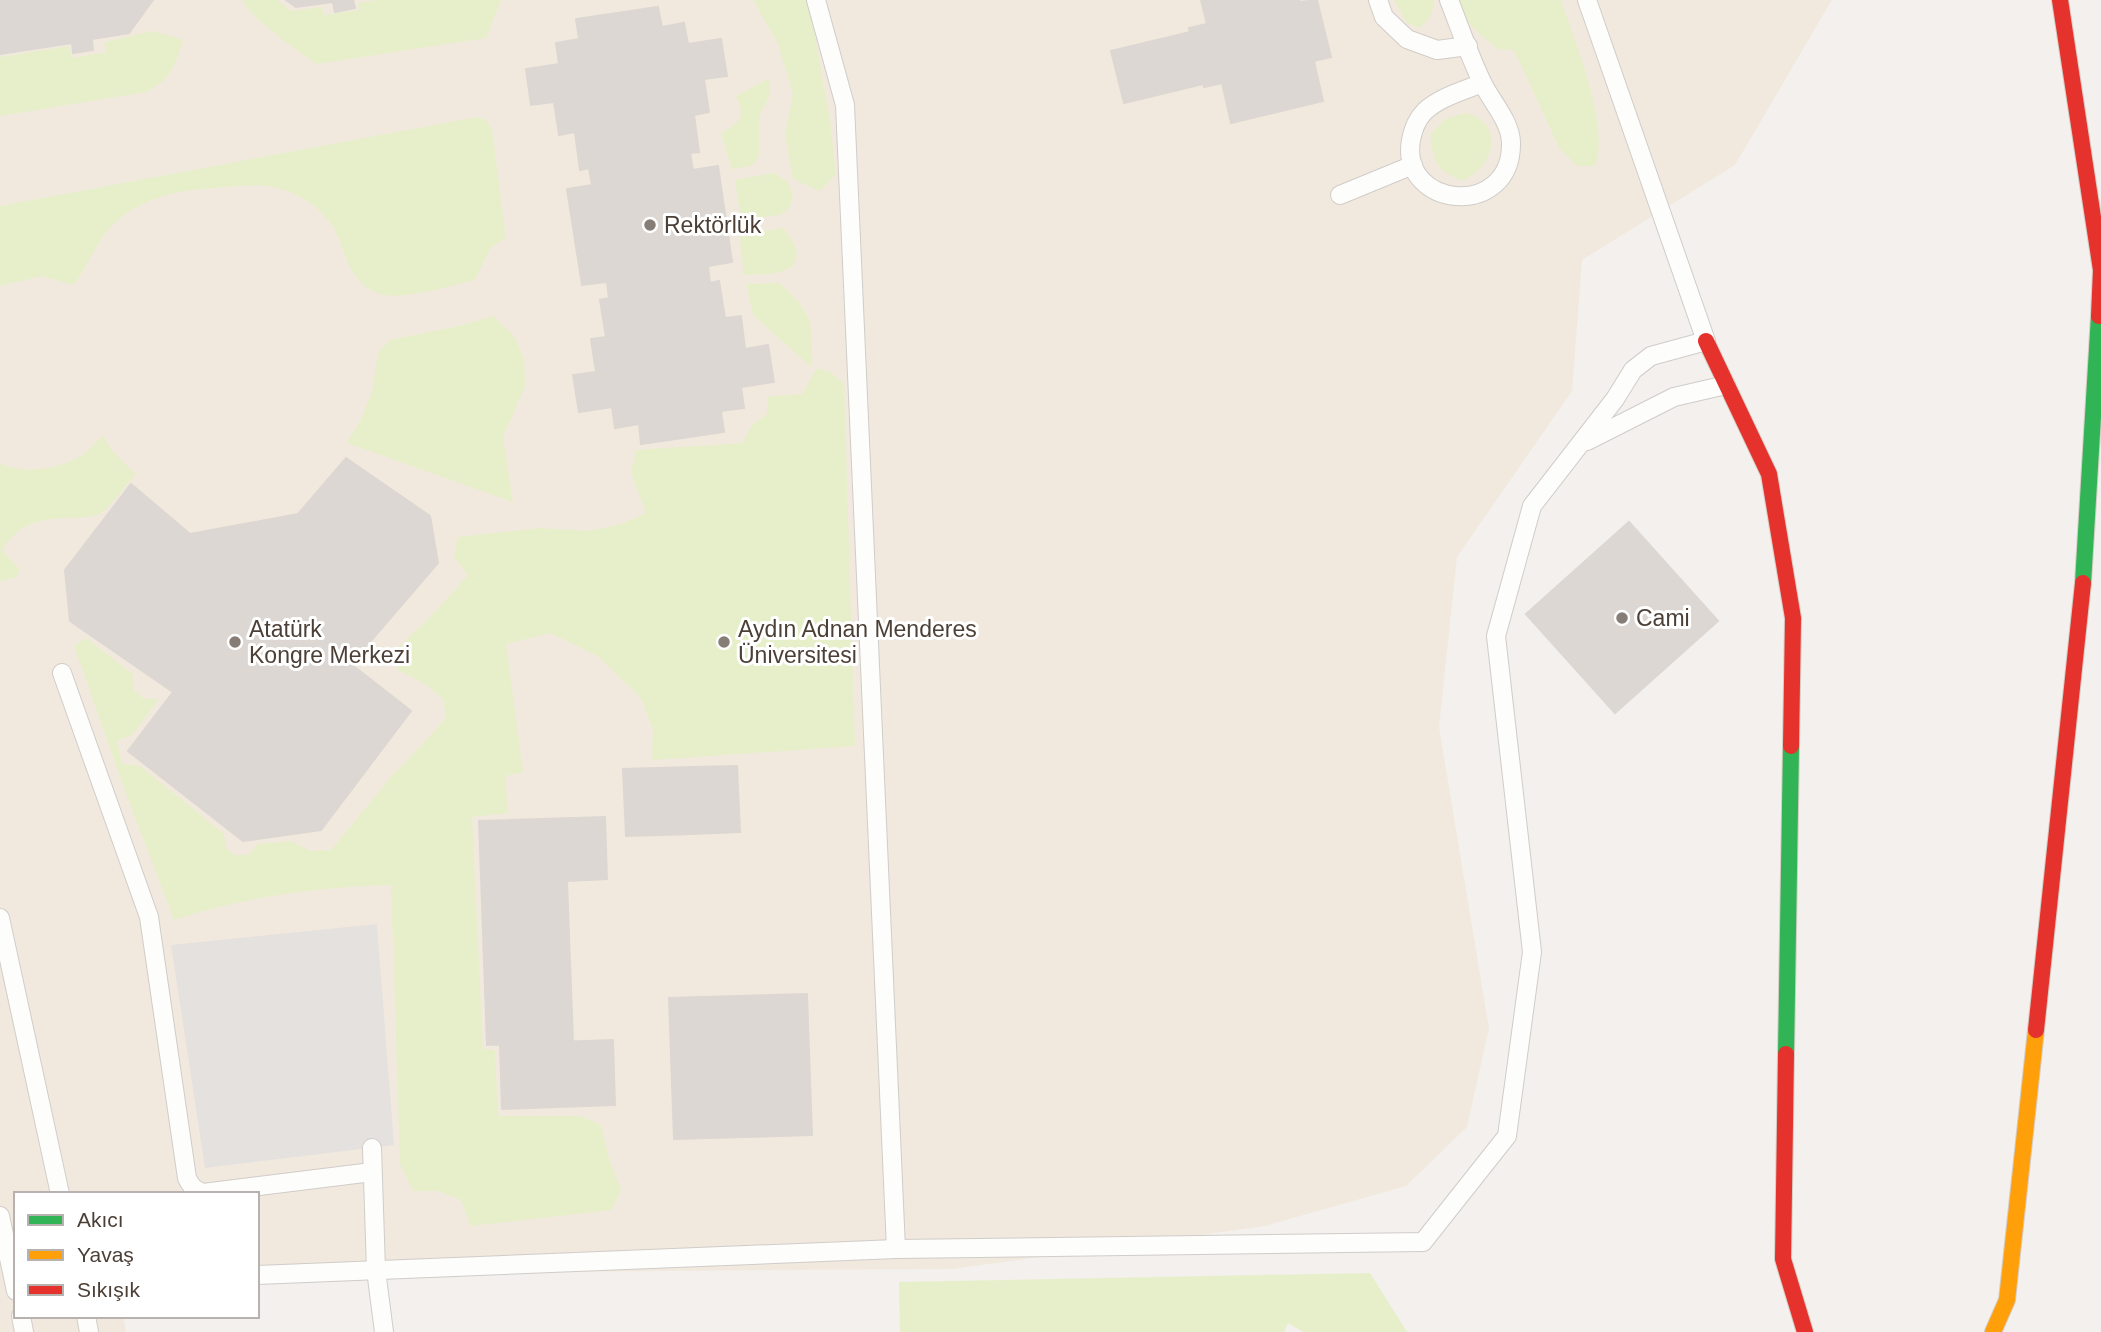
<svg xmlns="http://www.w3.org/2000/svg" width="2101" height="1332" font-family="Helvetica,sans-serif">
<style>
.education{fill:#f2e9de}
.green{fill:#e7efca}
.parking{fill:#e5e1de}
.building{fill:#dcd7d2;stroke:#dcd7d2;stroke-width:2}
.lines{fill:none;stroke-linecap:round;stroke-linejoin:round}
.lane-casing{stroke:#d0ccc9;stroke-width:20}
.fast-casing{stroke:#d5cdc4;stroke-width:18}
.slow-casing{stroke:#d5cdc4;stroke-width:18}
.jam-casing{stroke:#d5cdc4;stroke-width:18}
.lane{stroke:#fdfdfc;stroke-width:18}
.fast{stroke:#30b455;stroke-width:16}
.slow{stroke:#ff9f0a;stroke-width:16}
.jam{stroke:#e5322d;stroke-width:16}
.poi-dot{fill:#867d76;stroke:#fff;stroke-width:2.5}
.labels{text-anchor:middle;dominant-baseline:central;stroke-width:6;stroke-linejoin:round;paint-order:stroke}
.poi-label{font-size:23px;fill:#4c3f36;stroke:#fff;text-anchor:start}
</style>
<rect width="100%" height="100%" fill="#f3f0ed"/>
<polygon class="education" points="0,0 1832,0 1735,165 1582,260 1572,391 1457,557 1439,727 1489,1028 1467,1127 1406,1186 1265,1226 952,1269 257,1274 257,1194 16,1194 16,1316 123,1316 126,1332 0,1332"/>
<g class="green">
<path d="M242,0H277L291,11L322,7L324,15L359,10L358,3L377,0H501L486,38L316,64C296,49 253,21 242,0Z"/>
<polygon points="753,0 807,0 811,14 830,120 836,174 820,191 793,179 785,135 793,95 778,44"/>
<path d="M1394,0H1434C1433,14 1430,19 1419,28L1406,22Z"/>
<path d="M1455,0H1561C1575,42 1610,125 1595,166H1577L1559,148L1514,50L1498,49L1482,36L1458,13Z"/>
<path d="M153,31L183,40C174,67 173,78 146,92L0,116V57L69,46L72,58L106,52L104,42Z"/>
<path d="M768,79C775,100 762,102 759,120C757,133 764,154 754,163C749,168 739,168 732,169L721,133C741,122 746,117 736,96Z"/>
<path d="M1465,113C1505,121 1496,167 1462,181C1434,169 1435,164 1430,135L1445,119Z"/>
<path d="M477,117L486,120L492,130L506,238L491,247L475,280C452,285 403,301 381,294C342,282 349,245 327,219C313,202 294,191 273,187C257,184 240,186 225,187C186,190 151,193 119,219C97,238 90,262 74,285L42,276L0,286V206Z"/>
<polygon points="774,173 787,181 793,196 790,207 780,215 741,220 735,180"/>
<path d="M783,228C794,240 806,262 785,270C773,275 757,274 744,275L739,235Z"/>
<path d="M779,283C812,311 814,325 811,367L753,315L746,284Z"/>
<polygon points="493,316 514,336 524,359 525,386 503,437 513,502 347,443 360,421 372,392 378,353 390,340 463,325"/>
<path d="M817,368L831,373L844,383L855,746L652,760L653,729L641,698L598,656L550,633L506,644L523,772L505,776L508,813L472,817L483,1049L495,1050L498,1116H581L601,1125L609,1159L621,1190L611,1210L470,1226L461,1200L438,1191H413L400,1164L391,885C318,887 243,897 174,920L125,791L74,646L86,638L133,674L134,690L144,699H159L132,735L117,741L122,764L140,766L224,834L226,848L234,855H248L258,844L291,841L310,851L331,850L391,777L432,734L446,717L443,699L425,684L398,670V648L435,612L468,575L454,557L457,537L541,528L587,531L619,525L646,513L631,473L636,450L742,443L752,425L767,414L768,397L802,394Z"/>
<path d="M103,435C110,451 123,462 136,474C128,483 109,509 99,514C92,518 81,517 72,518C41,519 20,521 2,550L20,570L15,578L0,581V463C23,475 61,469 82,455C90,450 96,441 103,435Z"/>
<polygon points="1370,1273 1407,1332 1303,1332 1288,1323 1284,1332 900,1332 899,1282"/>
</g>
<polygon class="parking" points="377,924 394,1145 205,1168 171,945"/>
<g class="building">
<polygon points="0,0 153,0 129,33 92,39 93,50 73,53 72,43 0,54"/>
<polygon points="286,0 353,0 355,8 335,12 333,2 296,7"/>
<polygon points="1201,0 1299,0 1300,2 1317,0 1331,57 1314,61 1323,101 1231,123 1222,83 1204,87 1203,84 1124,103 1111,51 1190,32 1189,28 1207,24"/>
<polygon points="658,7 662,27 684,23 688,44 721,39 727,76 704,79 709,112 694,115 699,152 690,153 693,170 718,166 732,262 708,266 710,283 719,281 725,318 741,316 745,349 768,345 774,382 741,387 744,408 721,411 724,432 641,444 639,424 615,428 612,407 579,412 573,375 596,372 591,339 606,337 600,300 609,298 607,282 582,285 567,189 592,185 589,168 580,170 575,132 559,135 554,102 531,105 526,69 559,64 556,43 579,39 576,19"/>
<polygon points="346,458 430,516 438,563 351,664 411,711 321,830 243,841 128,751 173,692 70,621 65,570 131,484 190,534 298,514"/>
<polygon points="1629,522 1718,621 1615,713 1526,614"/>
<polygon points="737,766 740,832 693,834 691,767"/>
<polygon points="691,767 693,834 626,836 623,769"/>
<polygon points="605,817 607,879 567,881 573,1042 487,1045 479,821"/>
<polygon points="807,994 812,1135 674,1139 669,998"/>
<polygon points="613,1040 615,1105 502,1109 500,1044"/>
</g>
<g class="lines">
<defs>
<g id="lane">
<polyline points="816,0 845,105 896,1249"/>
<polyline points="1378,0 1384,17 1407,39 1437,50 1468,46"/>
<path d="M1449,0C1460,28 1470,58 1483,84C1492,102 1510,121 1511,142C1513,220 1399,209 1411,140C1413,129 1417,119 1425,111C1440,97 1463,91 1482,83"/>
<polyline points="1340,195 1413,165"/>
<polyline points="1587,441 1674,397 1726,385"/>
<path d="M62,673L149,917L187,1178C191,1186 194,1190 203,1193L372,1172"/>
<polyline points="0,918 60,1194"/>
<polyline points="372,1148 376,1270 384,1332"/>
<polyline points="0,1216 16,1291"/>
<polyline points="257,1275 896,1249 1423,1242 1507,1136 1532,952 1496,636 1532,506 1615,399 1633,370 1651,356 1706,341 1587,0"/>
<polyline points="21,1316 24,1332"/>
<polyline points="86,1316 89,1332"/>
</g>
<g id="fast">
<polyline points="2083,583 2099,316"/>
<polyline points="1786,1054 1791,746"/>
</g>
<polyline id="slow" points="1993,1332 2007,1300 2036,1030"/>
<g id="jam">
<polyline points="2060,0 2101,270 2099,316"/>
<polyline points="1706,341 1769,474 1793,618 1791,746"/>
<polyline points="2036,1030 2083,583"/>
<polyline points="1786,1054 1783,1259 1805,1332"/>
</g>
</defs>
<use href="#lane" class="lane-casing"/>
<use href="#fast" class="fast-casing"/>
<use href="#slow" class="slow-casing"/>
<use href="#jam" class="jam-casing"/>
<use href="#lane" class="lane"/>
<use href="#fast" class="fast"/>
<use href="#slow" class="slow"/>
<use href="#jam" class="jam"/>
</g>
<g class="poi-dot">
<circle cx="650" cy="225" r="7"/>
<circle cx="1622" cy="618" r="7"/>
<circle cx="235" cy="642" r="7"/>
<circle cx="724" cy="642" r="7"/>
</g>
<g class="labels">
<g class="poi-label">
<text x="664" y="225">Rektörlük</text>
<text x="1636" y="618">Cami</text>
<text x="249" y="629">Atatürk<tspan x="249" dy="26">Kongre Merkezi</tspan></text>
<text x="738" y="629">Aydın Adnan Menderes<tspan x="738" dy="26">Üniversitesi</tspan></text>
</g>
</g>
<rect x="14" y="1192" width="245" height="126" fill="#ffffff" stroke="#b7b2af" stroke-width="2"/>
<rect x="28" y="1215" width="35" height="10" fill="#30b455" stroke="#b7b2af" stroke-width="2"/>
<text x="77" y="1227" font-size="21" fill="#4c3f36">Akıcı</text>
<rect x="28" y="1250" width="35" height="10" fill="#ff9f0a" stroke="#b7b2af" stroke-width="2"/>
<text x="77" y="1262" font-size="21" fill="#4c3f36">Yavaş</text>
<rect x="28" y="1285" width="35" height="10" fill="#e5322d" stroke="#b7b2af" stroke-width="2"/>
<text x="77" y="1297" font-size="21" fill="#4c3f36">Sıkışık</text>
</svg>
